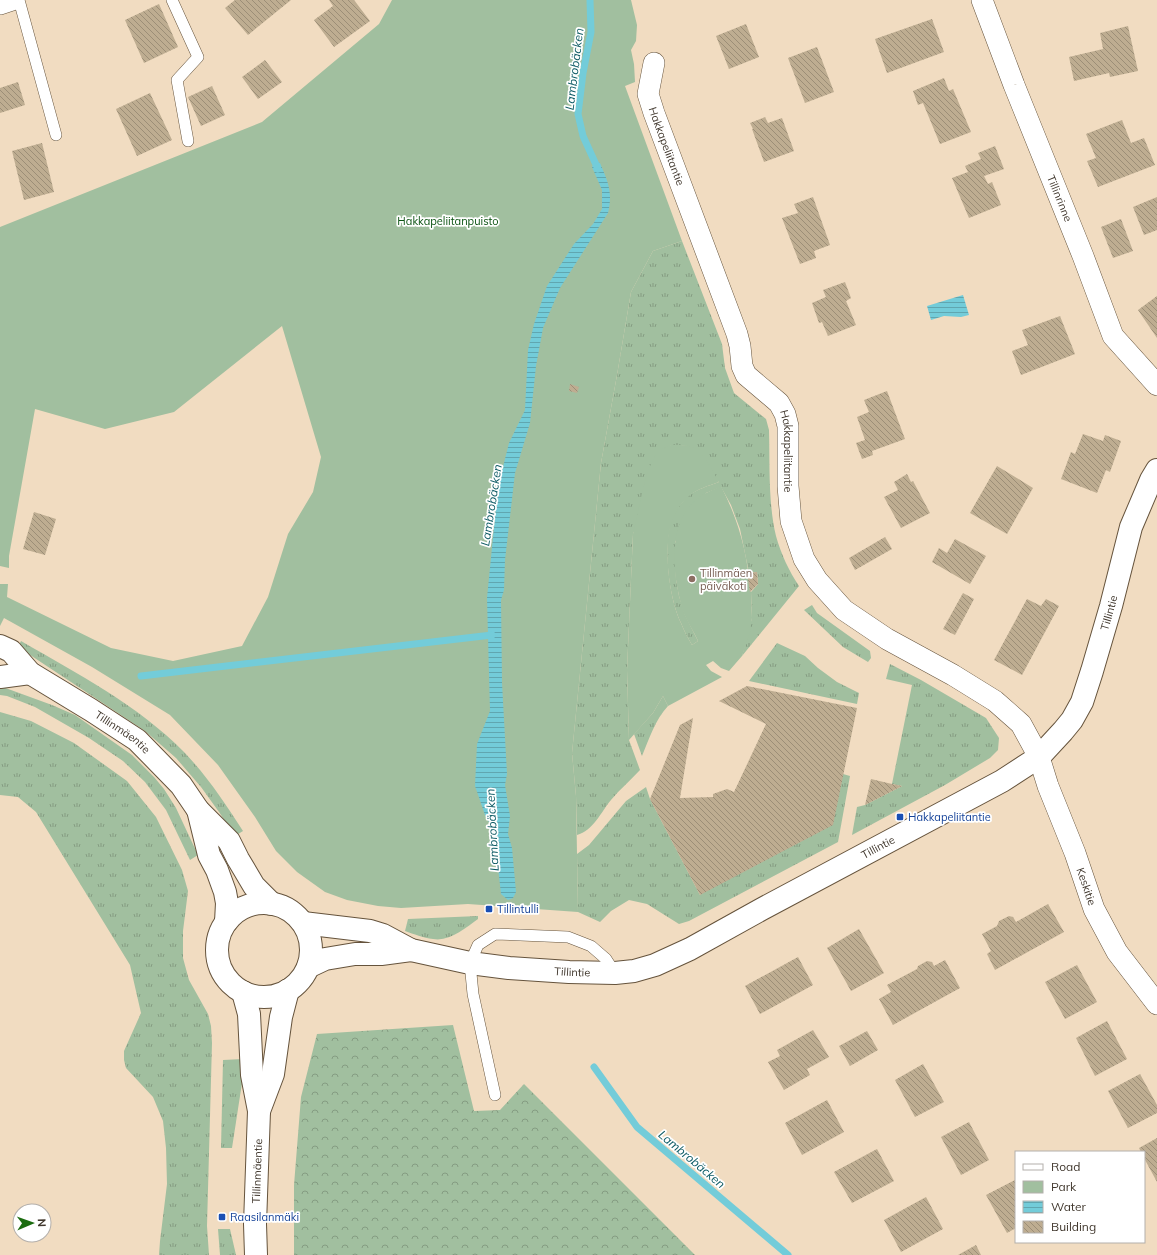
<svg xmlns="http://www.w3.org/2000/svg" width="1157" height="1255" font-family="Mulish,sans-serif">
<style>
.grass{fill:url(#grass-tufts)}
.forest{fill:url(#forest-crowns)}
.green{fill:#a1bf9f}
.water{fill:url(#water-rules)}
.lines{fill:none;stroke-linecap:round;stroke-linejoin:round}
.stream{stroke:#73ccd9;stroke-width:7}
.building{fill:url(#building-back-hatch)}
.service-casing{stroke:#65533c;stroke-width:12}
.minor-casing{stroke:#65533c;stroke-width:22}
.tertiary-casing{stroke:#65533c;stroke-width:24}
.service{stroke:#fff;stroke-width:11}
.minor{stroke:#fff;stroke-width:21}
.tertiary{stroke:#fff;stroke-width:22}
.education-dot{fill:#8d6e63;stroke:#fff;stroke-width:1.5}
.transit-dot{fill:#1a4fb4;stroke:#fff;stroke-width:1.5}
.labels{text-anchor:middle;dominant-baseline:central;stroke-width:3.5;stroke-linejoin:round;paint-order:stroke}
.street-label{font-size:11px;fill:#40372d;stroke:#fff}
.park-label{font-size:11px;fill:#0a5211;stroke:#fff}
.education-label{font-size:11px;fill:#785e54;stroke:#fff;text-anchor:start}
.transit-label{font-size:11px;fill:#164399;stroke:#fff;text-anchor:start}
.water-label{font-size:12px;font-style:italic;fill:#0c5a64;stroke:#fff}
</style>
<defs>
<pattern id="grass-tufts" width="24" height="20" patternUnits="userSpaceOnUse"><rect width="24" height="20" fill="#a1bf9f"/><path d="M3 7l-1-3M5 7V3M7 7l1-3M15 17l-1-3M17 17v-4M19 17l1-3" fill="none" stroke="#859c82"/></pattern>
<pattern id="forest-crowns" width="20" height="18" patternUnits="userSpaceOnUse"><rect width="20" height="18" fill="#a1bf9f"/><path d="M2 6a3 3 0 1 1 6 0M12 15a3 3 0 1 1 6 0" fill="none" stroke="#859c82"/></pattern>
<pattern id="water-rules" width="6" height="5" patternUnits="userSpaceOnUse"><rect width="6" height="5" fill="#73ccd9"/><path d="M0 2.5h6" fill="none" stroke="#60a6b0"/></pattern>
<pattern id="building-back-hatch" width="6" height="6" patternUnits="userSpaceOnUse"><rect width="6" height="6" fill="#bead91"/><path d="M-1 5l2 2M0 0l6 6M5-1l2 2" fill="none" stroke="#9c8e77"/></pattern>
</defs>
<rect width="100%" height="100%" fill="#f1dcc1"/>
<g class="grass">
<path d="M682,241L722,344L725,368L734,393L766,419L769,430C770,464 768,503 776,536C781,554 789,571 799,586L742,656L752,618L751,592L758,584L757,572L749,573L740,529L731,505L721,487L706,493L675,542V559L676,579L679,596L685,615L698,641L692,645C688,638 684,631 681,623C669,598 663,548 671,521C674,512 681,503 688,496C697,489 708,486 719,482L687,446L671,445L633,534L627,670L629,740L640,770C631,780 620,789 611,800C601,812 593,831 577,835L576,796L572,753L601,463L617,375L631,292L653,251Z"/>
<polygon points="812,605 817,613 870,651 871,658 868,662 843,647 804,610"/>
<path d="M21,641C78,674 138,705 184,752C207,776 225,803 243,831L235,836L219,812L201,787L176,758L145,731L18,647Z"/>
<polygon points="777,643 805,656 818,668 837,682 859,693 857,704 749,681"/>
<polygon points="890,664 921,680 986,718 999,738 998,750 990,758 945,785 852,835 857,807 865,805 902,786 892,784 912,685 886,679"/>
<polygon points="0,686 52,705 75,715 132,755 154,777 164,789 176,808 198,855 190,860 166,810 145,782 123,761 89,738 35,707 7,696 0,695"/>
<path d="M663,696L668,706C655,720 649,739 642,756L634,734L653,713Z"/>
<polygon points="0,712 31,721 74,743 127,781 156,817 182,870 188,891 183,931 183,958 189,980 208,1014 211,1026 212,1043 207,1226 209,1255 159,1255 160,1241 167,1184 166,1148 163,1121 153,1097 126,1068 124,1060 124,1051 141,1013 130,965 36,812 18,797 0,795"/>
<polygon points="843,774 850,776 838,842 689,921 679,924 647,904 629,900 611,911 600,922 578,912 577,854 589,845 626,801 646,787 650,799 700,895"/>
<path d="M478,916V919C465,928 450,942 433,939C423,938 414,934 405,931L408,919Z"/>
<polygon points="243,1059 242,1083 232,1148 221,1148 223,1060"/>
<polygon points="218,1229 230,1229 236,1255 220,1255"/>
</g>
<polygon class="forest" points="453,1025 474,1111 500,1110 524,1084 695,1255 294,1255 294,1185 301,1097 317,1034"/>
<g class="green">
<polygon points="392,0 631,0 637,25 636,41 631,50 634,64 635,82 625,86 682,241 653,251 631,292 617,375 601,463 572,753 576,796 578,912 468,904 401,908 378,906 347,900 325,892 297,872 276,851 255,817 218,765 170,715 92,667 4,618 0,626 0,584 8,584 7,597 111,648 173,661 242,646 268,597 288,534 313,492 321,457 282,326 174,412 105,429 35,409 9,556 9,568 0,566 0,227 262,122 379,24"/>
<path d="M671,445C679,445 689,444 696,449C706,456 713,472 719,482C708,486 697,489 689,496C681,503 675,512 672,521C663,547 669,598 681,623C684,631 688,638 692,645L698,641C694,632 688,623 684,614C673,580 665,524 697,499C704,493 713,490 721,486C738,519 748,554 750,591L751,592L752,618L750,632L742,656L729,671L721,668L713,661L706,665L711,671L722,677L668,706L663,696L653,713L629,740L627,670L633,534L643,489L648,470L655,456L662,449Z"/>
</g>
<g class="water">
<path d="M595,162L600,163C608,182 613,192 608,213L560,288L543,328L536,366L530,423L515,473L505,560L504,590L501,600L502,683L507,774L505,785L510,816L508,834L512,848L516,892L513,898L508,900L501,894L494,831L485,815L475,786L477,744L490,711L487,598L498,487L509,443L525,410L528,350L534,324L547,286L574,244L593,224L602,209V190L592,167Z"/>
<polygon points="963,295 969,315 961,317 944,316 931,320 927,306"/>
</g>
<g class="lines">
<g class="stream">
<polyline points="590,0 591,32 583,73 578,114 583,136 598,169"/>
<polyline points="141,676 492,635"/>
<polyline points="594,1067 637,1127 788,1255"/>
</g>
</g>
<g class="building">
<polygon points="235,0 291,0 248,35 225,8"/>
<polygon points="329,0 354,0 370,21 334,47 314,20 333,6"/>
<polygon points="159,4 178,47 144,63 125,20"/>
<polygon points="932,19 944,52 887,73 875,39"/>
<polygon points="746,24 759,57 729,69 716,36"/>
<polygon points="1128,26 1138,71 1110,77 1109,73 1074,81 1069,57 1103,49 1100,33"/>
<polygon points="817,47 834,92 805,103 788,58"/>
<polygon points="265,60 282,82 258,99 242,77"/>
<polygon points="944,78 949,91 953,89 971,132 940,144 923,103 918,105 913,91"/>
<polygon points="18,82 25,105 0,113 0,88"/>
<polygon points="212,86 225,115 201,126 188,97"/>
<polygon points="150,93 172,140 137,156 116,109"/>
<polygon points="765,117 768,123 782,118 794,151 764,162 752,129 753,129 750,123"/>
<polygon points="1122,120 1131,143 1144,138 1155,165 1098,187 1087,161 1096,158 1086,134"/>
<polygon points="42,143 54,192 24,200 12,151"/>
<polygon points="995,146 1004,169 984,176 988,184 992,182 1001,205 969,218 952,178 968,172 965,166 981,159 978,153"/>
<polygon points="813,197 830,245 814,251 816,258 800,264 782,218 798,213 794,204"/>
<polygon points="1157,197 1157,230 1144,235 1133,207"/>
<polygon points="1121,219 1133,251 1113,258 1101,227"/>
<polygon points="845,282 851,298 846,301 856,325 828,336 822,322 819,323 812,303 826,297 823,290"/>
<polygon points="1157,296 1157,338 1138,310"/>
<polygon points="1060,316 1075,354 1021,375 1012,351 1028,345 1022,330"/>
<polygon points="570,384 579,387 577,393 569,391"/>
<polygon points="887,391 905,439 872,451 873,455 862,459 856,443 865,440 857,417 869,412 864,400"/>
<polygon points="1083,434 1103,441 1105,435 1121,441 1110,472 1106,470 1097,493 1061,479 1071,452 1075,454"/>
<polygon points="997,466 1033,488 1007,534 970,513"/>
<polygon points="907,474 911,482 913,481 930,513 901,528 884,497 898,490 894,482"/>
<polygon points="34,512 56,519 45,555 23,549"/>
<polygon points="885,537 892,549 855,570 849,558"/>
<polygon points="955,539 986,556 970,584 932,562 939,548 947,553"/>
<polygon points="757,572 758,584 750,592 747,573"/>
<polygon points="963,593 974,599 955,635 943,629"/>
<polygon points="1027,599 1041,606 1046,599 1059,606 1022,675 994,660"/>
<polygon points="747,686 857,708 833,825 700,895 650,799 680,725 693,718 680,798 713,797 713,794 727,789 734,792 766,724 719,701"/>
<polygon points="871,779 892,784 902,786 865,805"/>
<polygon points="1048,904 1064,932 995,970 987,954 991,951 982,934 997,926 999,921 1009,916 1013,917 1016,922"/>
<polygon points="859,929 884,973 851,991 827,948"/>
<polygon points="798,957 813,985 760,1014 745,986"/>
<polygon points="945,960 960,988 893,1025 879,999 891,992 887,985 917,969 918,966 927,961 932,962 934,966"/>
<polygon points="1077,965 1097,1002 1065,1019 1045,982"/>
<polygon points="1107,1021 1127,1059 1095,1076 1076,1038"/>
<polygon points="813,1030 829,1057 807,1069 810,1075 784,1090 768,1062 780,1056 777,1050"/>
<polygon points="867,1031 878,1050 850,1066 839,1046"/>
<polygon points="923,1064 944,1102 915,1117 895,1080"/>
<polygon points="1140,1074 1157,1105 1157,1113 1128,1128 1108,1091"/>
<polygon points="827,1100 844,1132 802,1155 785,1123"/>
<polygon points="969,1122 989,1160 961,1175 941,1137"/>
<polygon points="1157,1138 1157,1182 1144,1158 1144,1152 1141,1152 1139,1148"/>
<polygon points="877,1149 894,1181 852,1203 834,1172"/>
<polygon points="1015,1180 1016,1182 1016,1228 1007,1233 986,1195"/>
<polygon points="926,1197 943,1229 901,1252 884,1220"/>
<polygon points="976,1245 981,1255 958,1255"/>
</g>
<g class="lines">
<defs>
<g id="service">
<polyline points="19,0 56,135"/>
<polyline points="172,0 198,57 177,80 188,141"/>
<polyline points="495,1095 473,994 470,963 478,945 495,934 568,937 591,946 606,959 615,973"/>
</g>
<g id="minor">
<path id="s1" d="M982,0L1014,85L1083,256L1113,336L1157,385"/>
<polyline points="0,4 12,0"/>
<path id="s2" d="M654,63L648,94L654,113L737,334L740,346L742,366L746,375L779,403L785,414L788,426V486L791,521L804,559L817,580L844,610L887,639L953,675L995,701L1021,724L1039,757L1048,786L1075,853L1094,909L1117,952L1157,1004"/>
</g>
<g id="tertiary">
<path id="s3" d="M0,646L11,651L30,673L91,710L137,740L181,785L198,810L229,841L238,859L254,886L272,904"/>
<polyline points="0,677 30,673"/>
<polyline points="198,810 209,855 217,870 225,892 227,903 226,922"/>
<circle cx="264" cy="950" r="47"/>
<path id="s4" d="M303,923L370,931L383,935L411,950L470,963L509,968L569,972L615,973L634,971L655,965L690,949L762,909L1002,781L1039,757L1063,731L1072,720L1082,702L1092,671L1111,606L1131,527L1151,480L1157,470"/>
<polyline points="308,967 325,959 355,954 381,954 411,950"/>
<polyline points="243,992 249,1014 252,1075 259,1111 255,1224 256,1255"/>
<polyline points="259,1111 273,1074 281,1017 288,990"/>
</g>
</defs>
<use href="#service" class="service-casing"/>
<use href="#minor" class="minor-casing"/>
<use href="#tertiary" class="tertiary-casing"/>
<use href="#service" class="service"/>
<use href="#minor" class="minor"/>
<use href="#tertiary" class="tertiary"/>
</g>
<circle class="education-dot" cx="692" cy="579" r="4"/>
<g class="transit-dot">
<rect x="896" y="813" width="8" height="8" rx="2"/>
<rect x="485" y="905" width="8" height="8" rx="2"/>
<rect x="218" y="1213" width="8" height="8" rx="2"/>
</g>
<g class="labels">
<g class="street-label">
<text stroke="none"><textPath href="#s2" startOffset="87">Hakkapeliitantie</textPath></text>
<text stroke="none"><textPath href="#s1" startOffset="213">Tillinrinne</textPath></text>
<text stroke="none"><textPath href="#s2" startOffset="423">Hakkapeliitantie</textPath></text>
<text stroke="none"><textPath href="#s4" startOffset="960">Tillintie</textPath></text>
<text stroke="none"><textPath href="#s3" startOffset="151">Tillinmäentie</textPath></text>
<text stroke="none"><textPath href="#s4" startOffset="612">Tillintie</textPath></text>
<text stroke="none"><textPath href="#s2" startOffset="985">Keskitie</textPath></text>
<text stroke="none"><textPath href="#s4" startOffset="276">Tillintie</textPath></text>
<text transform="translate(257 1171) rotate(-88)">Tillinmäentie</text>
</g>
<g class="park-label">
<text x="448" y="221">Hakkapeliitanpuisto</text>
</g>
<g class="education-label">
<text x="700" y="573">Tillinmäen<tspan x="700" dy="13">päiväkoti</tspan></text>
</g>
<g class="transit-label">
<text x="908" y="817">Hakkapeliitantie</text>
<text x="497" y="909">Tillintulli</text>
<text x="230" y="1217">Raasilanmäki</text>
</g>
<g class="water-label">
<text transform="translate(574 69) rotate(-83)">Lambrobäcken</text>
<text transform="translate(491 505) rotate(-81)">Lambrobäcken</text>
<text transform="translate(492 830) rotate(-93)">Lambrobäcken</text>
<text transform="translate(692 1159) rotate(40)">Lambrobäcken</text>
</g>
</g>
<rect x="1015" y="1151" width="130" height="92" fill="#ffffff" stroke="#b3afab"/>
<rect x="1023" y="1164" width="20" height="6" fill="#ffffff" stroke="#b3afab"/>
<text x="1051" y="1171" font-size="12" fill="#40372d">Road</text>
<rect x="1023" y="1181" width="20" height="12" fill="#a1bf9f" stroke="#b3afab"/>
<text x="1051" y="1191" font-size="12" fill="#40372d">Park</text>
<rect x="1023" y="1201" width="20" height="12" fill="url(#water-rules)" stroke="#b3afab"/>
<text x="1051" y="1211" font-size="12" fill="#40372d">Water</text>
<rect x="1023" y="1221" width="20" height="12" fill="url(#building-back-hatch)" stroke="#b3afab"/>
<text x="1051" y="1231" font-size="12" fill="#40372d">Building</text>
<g transform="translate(32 1223) rotate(88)"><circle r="19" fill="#ffffff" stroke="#b3afab"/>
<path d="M0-3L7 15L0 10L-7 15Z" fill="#1b6c10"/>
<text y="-6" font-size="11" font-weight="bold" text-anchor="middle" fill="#40372d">N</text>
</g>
</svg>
